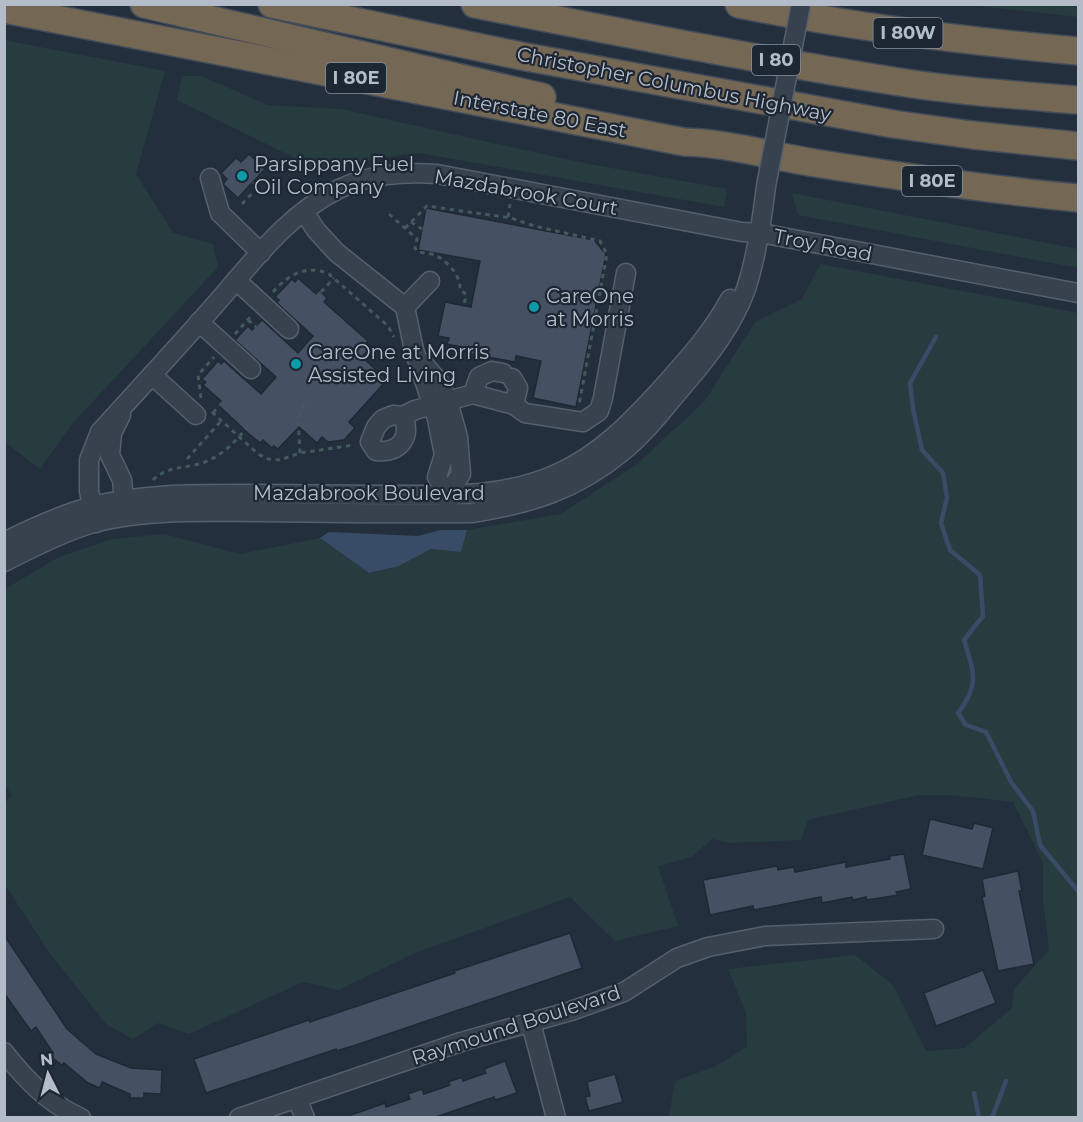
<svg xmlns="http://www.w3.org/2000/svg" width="1083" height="1122" font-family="Montserrat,sans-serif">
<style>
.green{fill:#263c3f}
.water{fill:#394c67}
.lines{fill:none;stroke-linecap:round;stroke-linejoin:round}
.stream{stroke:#394c67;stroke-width:4.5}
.building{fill:#455162;stroke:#1f2835;stroke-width:1.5}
.minor-casing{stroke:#565f6c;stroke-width:21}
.highway-casing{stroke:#434c59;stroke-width:30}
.path{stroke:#44595c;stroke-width:3;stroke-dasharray:4.5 4.5;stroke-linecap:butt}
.minor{stroke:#38414e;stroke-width:18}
.highway{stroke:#746855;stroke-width:27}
.minor-bridge-casing{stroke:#565f6c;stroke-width:21;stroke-linecap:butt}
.minor-bridge{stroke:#38414e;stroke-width:18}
.culture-dot{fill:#0f9aa8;stroke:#1d2633;stroke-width:2}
.labels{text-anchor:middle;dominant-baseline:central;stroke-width:4.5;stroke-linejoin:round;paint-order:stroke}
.shield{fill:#1d2633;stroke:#878f9c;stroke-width:1.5}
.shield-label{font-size:18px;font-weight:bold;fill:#b4bcc9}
.street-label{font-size:20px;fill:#b4bcc9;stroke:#1d2633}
.poi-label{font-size:20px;fill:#b4bcc9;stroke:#1d2633;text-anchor:start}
</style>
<rect width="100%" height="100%" fill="#242f3e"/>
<g class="green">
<polygon points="971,5 1078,5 1078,17"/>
<polygon points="4,40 165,71 136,174 173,233 213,244 218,267 71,425 40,469 5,442"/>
<path d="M182,76H201L268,105L341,109L579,162L727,189L724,207L419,153C377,157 336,168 294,172L293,157L177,100Z"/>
<polygon points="792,193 1078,249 1078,268 798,215"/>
<polygon points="820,264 1078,313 1078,1117 669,1117 675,1081 716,1066 747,1047 746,1013 728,969 855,955 893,985 926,1051 965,1048 1012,1008 1014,989 1049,950 1043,899 1043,863 1013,802 951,795 919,795 808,820 801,840 731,843 712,839 691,857 658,866 678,926 615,941 570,897 415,953 339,990 303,982 189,1034 158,1023 133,1039 107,1025 51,955 5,885 5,803 12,795 5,786 5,589 59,557 112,539 164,534 240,554 320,538 369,573 399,566 431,549 461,552 467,530 561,514 637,464 704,402 755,322 802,299"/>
</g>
<polygon class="water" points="440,530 467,530 461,552 431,549 399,566 369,573 320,538 329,532 418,536"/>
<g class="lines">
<g class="stream">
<path d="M936,337L910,383L913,409L922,450L943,473L947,498L941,523L950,550L980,575L983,616L964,640C974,672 980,685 958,713L966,725L986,732L1011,782L1033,811L1040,845L1078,891"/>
<polyline points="974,1093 979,1118"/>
<polyline points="992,1118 1006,1081"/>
</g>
</g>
<g class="building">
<polygon points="249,154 265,169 238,198 223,184 227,179 221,173 236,158 241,162"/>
<polygon points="426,208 594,240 606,254 576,407 533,398 541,361 516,356 515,362 465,353 466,348 447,344 449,338 438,336 445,302 471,307 480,261 418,250"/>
<polygon points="298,278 316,294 319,290 327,298 324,302 368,341 365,344 370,348 362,357 387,380 349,422 355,428 344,440 328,442 322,437 317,443 299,427 278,449 274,446 272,448 263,440 260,443 249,434 217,404 221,401 203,385 206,382 202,379 218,361 221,364 224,361 261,394 276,377 235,340 248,326 252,330 262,320 298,353 313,336 277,303 279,300 275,297 292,279 295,282"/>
<polygon points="930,819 972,829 974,823 993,828 983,869 922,855"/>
<polygon points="904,854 911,889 896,892 898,895 867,900 866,897 853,900 852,897 822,903 821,897 754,910 753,906 710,915 703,880 777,866 778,870 794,867 795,872 846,862 846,867 890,859 889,856"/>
<polygon points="1018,871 1022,891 1019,891 1034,964 998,971 982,897 985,896 982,879"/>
<polygon points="570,933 582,968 353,1046 336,1051 336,1049 206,1093 194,1059 309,1020 310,1022 455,973 454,971"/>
<polygon points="4,935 67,1029 96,1054 131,1068 162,1070 161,1094 144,1093 144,1098 130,1098 130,1094 102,1082 100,1088 88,1083 64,1063 62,1065 50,1056 53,1053 36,1027 31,1031 4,993"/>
<polygon points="983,970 996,1003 936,1026 924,993"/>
<polygon points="505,1061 517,1093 495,1100 494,1097 433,1118 351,1118 351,1115 385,1103 386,1107 410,1099 408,1094 422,1089 424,1094 450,1085 448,1082 462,1077 463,1081 486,1073 484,1069"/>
<polygon points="615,1074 623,1102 589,1111 585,1097 590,1096 587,1082"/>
</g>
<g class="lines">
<defs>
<g id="minor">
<polyline points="210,178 220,213 261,253"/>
<polyline points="304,212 316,230 336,252 405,307 414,350 437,419 444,455 437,477 447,495 448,504"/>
<polyline points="236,280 289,329"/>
<polyline points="405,307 430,281"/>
<polyline points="199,322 251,369"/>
<polyline points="423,363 440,383 448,401 458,437 461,474 447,495"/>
<polyline points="152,375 196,415"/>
<polyline points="512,378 518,388 514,405"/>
<polyline points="473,394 479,377 492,371 503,373"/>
<polyline points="121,415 112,433 110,455 122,480 125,512"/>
<path d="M403,416C412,439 399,453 376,451L370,442L376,427L383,419L393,415L403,416L415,410L473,394L514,405L525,413L583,422L599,411L603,398L626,273"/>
<path d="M96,523L89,491V460L100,432C138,390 176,349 213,307C250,265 287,214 339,189C370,174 403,172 437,174L742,232L761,233L1078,293"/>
<path d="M4,542C32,528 62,514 93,506C144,493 198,494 251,494C297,494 344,495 391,495C449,495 501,498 556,474C598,456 630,423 661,389C686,361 712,333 730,299"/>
<path d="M4,562C34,547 65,531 97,522C150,509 207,512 261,512C331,513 402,514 472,513C530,504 576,490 622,452C646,433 665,407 684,385C709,356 733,325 746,289C757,255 762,221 766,186"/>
<polyline points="531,1023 556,1118"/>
<path d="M4,1052C25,1079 48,1103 81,1118"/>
<polyline points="297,1098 305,1118"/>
<polyline points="239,1118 461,1042 571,1011 624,992 677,958 708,947 765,936 934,929"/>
</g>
<g id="highway">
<polyline points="144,4 542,97"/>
<polyline points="272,4 521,56 893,124 972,135 1078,146"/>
<path d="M475,4C614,31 753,59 893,81C954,91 1016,95 1078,100"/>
<path d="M739,4C851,27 964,41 1078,51"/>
<path d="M4,9L684,142C728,143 771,156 815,163C903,177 990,190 1078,198"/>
</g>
</defs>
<use href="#minor" class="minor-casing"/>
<use href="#highway" class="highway-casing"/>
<g class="path">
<polyline points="242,204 258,187 253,182"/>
<path d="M389,214L417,239L415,248L418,252C423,253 432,253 437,256C449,263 461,276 460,290L466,294L464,306"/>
<polyline points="508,217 510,204"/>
<polyline points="411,222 422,229"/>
<polyline points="405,228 427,206 511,218 534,226 600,241 607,254 579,405"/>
<path d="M273,292C288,275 306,264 329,274L388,326L394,337"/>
<polyline points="321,292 334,278"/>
<polyline points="248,320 256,327"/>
<polyline points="235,334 252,315"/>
<polyline points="201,398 198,375 214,357"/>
<polyline points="212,412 258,454 268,459 280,460 300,453 354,445"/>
<polyline points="213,413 219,406"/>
<polyline points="300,453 298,419 305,403"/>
<polyline points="187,459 221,421"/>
<path d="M153,480C168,465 187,469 205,462C223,455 236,441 248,426"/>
</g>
<use href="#minor" class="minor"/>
<use href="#highway" class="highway"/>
<defs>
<polyline id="minor-bridge" points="766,186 801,4"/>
</defs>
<use href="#minor-bridge" class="minor-bridge-casing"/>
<use href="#minor-bridge" class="minor-bridge"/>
</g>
<g class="culture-dot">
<circle cx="242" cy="176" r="6"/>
<circle cx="534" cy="307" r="6"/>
<circle cx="296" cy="364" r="6"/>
</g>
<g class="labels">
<g class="shield">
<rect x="873.5" y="18" width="69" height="30" rx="4.5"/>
<rect x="752" y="45" width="48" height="30" rx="4.5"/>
<rect x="326" y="63" width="60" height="30" rx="4.5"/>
<rect x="902" y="166" width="60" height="30" rx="4.5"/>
</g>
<g class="shield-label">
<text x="908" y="33">I 80W</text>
<text x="776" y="60">I 80</text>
<text x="356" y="78">I 80E</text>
<text x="932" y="181">I 80E</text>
</g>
<g class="street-label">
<text transform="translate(674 84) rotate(11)">Christopher Columbus Highway</text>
<text transform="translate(540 114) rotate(11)">Interstate 80 East</text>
<text transform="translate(526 192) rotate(10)">Mazdabrook Court</text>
<text transform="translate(823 245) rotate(11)">Troy Road</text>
<text x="369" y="493">Mazdabrook Boulevard</text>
<text transform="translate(516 1025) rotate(-18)">Raymound Boulevard</text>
</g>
<g class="poi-label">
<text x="254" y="164">Parsippany Fuel<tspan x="254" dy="23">Oil Company</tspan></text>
<text x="546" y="296">CareOne<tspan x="546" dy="23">at Morris</tspan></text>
<text x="308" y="352">CareOne at Morris<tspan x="308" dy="23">Assisted Living</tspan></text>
</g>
</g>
<rect width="1083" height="1122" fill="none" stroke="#b4bcc9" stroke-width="12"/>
<g transform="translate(48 1074) rotate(354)" stroke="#1d2633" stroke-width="4.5" paint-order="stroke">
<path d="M0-4.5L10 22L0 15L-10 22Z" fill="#b4bcc9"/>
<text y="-9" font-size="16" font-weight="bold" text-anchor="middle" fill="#b4bcc9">N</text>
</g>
</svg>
